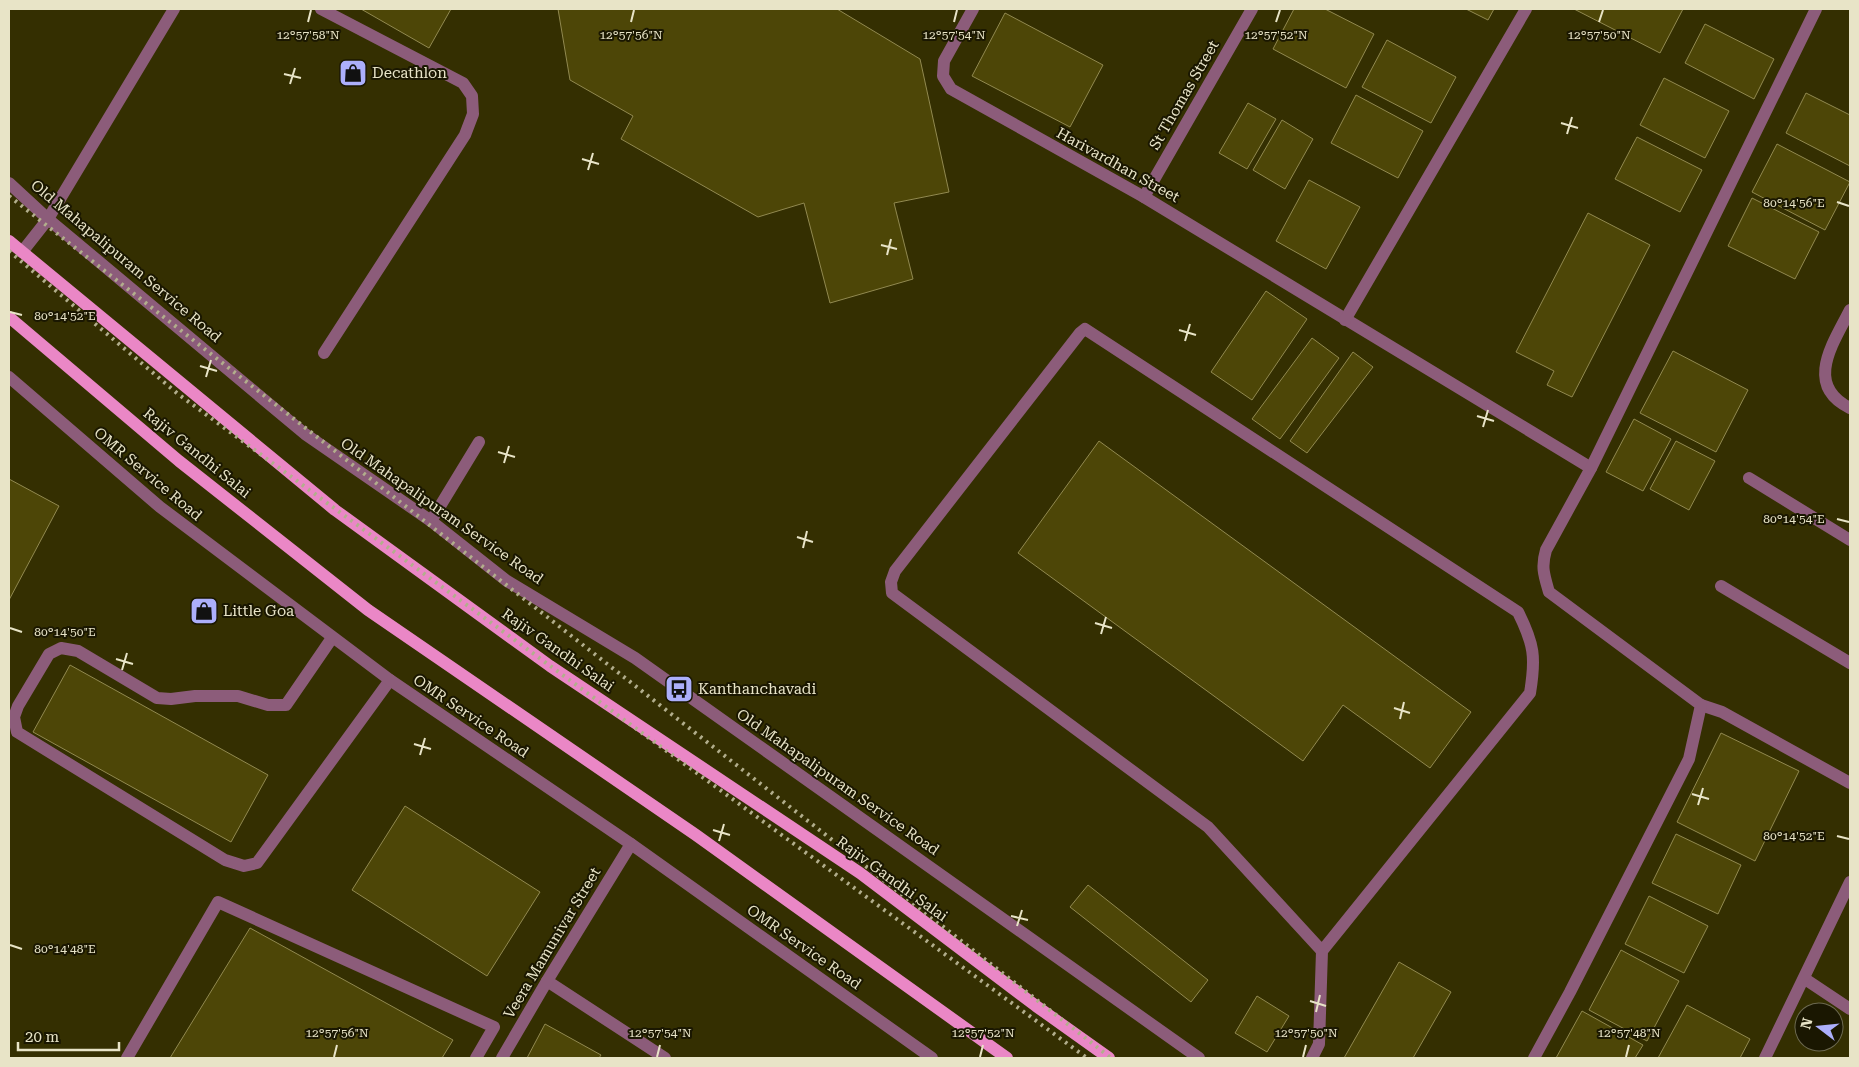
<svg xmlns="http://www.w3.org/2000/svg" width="1859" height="1067" font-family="'Roboto Serif',serif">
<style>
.building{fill:#4d4607;stroke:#918950}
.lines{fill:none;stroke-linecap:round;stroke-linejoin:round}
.service{stroke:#8c5c7a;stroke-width:12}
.minor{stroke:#8c5c7a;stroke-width:12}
.tertiary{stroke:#8c5c7a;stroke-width:12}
.primary{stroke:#ea87c6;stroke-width:12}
.rail{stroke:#b2ae8c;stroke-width:4;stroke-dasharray:2.5 5;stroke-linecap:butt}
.ticks{fill:none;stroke:#e8e4c7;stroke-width:2}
.labels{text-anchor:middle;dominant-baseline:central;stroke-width:4;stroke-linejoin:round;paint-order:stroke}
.poi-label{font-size:15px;fill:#e8e4c7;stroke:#1a1701;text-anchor:start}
.street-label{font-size:15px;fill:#e8e4c7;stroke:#1a1701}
.ticks-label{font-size:12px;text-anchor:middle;fill:#e8e4c7;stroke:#1a1701;stroke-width:4;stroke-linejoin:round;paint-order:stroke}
</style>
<rect width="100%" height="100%" fill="#342f01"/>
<g class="building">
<polygon points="361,9 451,9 429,48"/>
<polygon points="558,9 837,9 920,59 949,192 894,203 913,279 830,303 804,203 758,217 621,139 633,116 570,80"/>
<polygon points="1294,9 1325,9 1374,34 1346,88 1273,49"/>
<polygon points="1466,9 1494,9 1488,20"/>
<polygon points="1574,9 1683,9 1660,53"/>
<polygon points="1005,13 1103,65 1070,127 972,76"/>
<polygon points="1705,24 1774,59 1754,99 1685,63"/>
<polygon points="1387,40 1456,77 1431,123 1362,87"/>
<polygon points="1664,78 1729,111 1705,158 1640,125"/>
<polygon points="1806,93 1850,115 1850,166 1786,133"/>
<polygon points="1356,95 1423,131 1398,178 1331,143"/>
<polygon points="1248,103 1276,119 1247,169 1219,153"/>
<polygon points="1282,120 1313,139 1285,189 1253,170"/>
<polygon points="1637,137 1702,170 1680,212 1615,179"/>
<polygon points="1777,144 1850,182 1825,230 1752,192"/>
<polygon points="1309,180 1360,207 1326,269 1276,241"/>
<polygon points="1752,198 1819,232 1795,279 1728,246"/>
<polygon points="1588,213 1650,245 1572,397 1547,385 1554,371 1516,352"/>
<polygon points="1266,291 1307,319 1252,400 1211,372"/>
<polygon points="1312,338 1339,358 1280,439 1252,419"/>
<polygon points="1673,351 1748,390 1716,452 1640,413"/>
<polygon points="1353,352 1373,367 1307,453 1290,441"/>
<polygon points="1634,419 1671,439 1643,491 1606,472"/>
<polygon points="1099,441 1471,712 1430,768 1343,705 1303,761 1018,553"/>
<polygon points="1676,441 1715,461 1689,510 1650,489"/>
<polygon points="9,479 59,506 9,600"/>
<polygon points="70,665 268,775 231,842 33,732"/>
<polygon points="1721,733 1799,771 1755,861 1677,822"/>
<polygon points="405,806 540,892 487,976 352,890"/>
<polygon points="1676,834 1741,865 1718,914 1652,883"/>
<polygon points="1088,885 1208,980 1191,1002 1070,907"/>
<polygon points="1649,896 1708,926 1684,973 1625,944"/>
<polygon points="250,928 453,1040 442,1058 170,1058"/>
<polygon points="1621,950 1679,981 1647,1041 1589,1010"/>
<polygon points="1399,962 1451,992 1413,1058 1344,1058"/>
<polygon points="1257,996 1289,1016 1267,1052 1235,1033"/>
<polygon points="1687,1005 1750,1039 1740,1058 1658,1058"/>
<polygon points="1582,1011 1643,1045 1635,1058 1556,1058"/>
<polygon points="545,1024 601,1055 599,1058 527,1058"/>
</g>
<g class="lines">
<g class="service">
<polyline points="321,9 463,83 472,96 473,114 465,135 324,353"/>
<path d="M1850,310C1834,342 1803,385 1850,408"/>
<polyline points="431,521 479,442"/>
<polyline points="332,638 286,705 268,705 238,696 195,696 171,699 157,698 78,651 61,648 49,654 18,706 14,717 17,732 225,860 244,866 257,863 390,680"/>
<polyline points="127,1058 218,902 494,1027 476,1058"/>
<path d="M1312,1058L1319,1044L1322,951L1530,693C1536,657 1534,644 1518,612L1085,329L1080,333L895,571L891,582L892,593L1208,827L1322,951"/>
</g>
<g class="minor">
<polyline points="973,9 944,61 943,76 951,89 1144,197 1591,468"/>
<polyline points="1144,197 1252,9"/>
<polyline points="22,252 48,219 174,9"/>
<polyline points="1345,320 1526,9"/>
<polyline points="1749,478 1850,540"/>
<polyline points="1721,586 1850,663"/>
<polyline points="1701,705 1722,712 1850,783"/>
<polyline points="1805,979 1850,1009"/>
<polyline points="547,981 665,1058"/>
<polyline points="502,1058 547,981 631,844"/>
<path d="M1534,1058L1570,992L1689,759L1701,705L1549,592C1544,575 1541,567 1546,550L1591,468L1816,9"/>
<polyline points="1765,1058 1850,882"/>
</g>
<g class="tertiary">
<polyline points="9,183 48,219 305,434 431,521 507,581 635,658 1199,1058"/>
<polyline points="9,377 160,507 390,680 631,844 932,1058"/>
</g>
<g class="primary">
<polyline points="9,241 335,510 550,666 860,873 1036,1006 1109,1058"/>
<polyline points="9,317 179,461 368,610 696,835 1007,1058"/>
</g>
<g class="rail">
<polyline points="9,196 1111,1058"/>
<polyline points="9,251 178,394 1087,1058"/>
</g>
</g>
<path class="ticks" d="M308,22L311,10M631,22L634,10M954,22L957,10M1276,22L1280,10M1599,22L1603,10M284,74L301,78M290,84L295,68M1561,123L1578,128M1567,134L1572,117M582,159L599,164M588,170L593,153M1837,202L1849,206M881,245L897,249M887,255L891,239M10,312L22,315M1179,330L1196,335M1185,341L1190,324M200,366L217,371M206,377L211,360M1477,416L1494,421M1483,427L1488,410M498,452L515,457M504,463L509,446M1837,519L1849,522M797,537L813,542M803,548L807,531M1095,623L1112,628M10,628L22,632M1101,634L1106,617M116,659L133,664M122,670L127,653M1394,708L1410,713M1400,719L1404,702M414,744L431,749M420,755L425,738M1692,794L1709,799M1698,805L1703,788M713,830L730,835M1837,836L1849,839M719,841L724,824M1011,916L1028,920M1017,926L1022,910M10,945L22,949M1310,1001L1326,1006M1316,1012L1320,995M334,1057L337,1045M657,1057L660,1045M980,1057L983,1045M1303,1057L1306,1045M1626,1057L1629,1045"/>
<defs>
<symbol id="shop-square" viewBox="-11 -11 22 22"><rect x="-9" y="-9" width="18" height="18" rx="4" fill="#acaffb" stroke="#1a1701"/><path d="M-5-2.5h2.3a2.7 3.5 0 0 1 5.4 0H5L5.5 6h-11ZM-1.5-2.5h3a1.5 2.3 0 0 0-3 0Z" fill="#111"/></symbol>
<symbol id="bus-square" viewBox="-11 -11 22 22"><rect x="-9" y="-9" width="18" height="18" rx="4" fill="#acaffb" stroke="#1a1701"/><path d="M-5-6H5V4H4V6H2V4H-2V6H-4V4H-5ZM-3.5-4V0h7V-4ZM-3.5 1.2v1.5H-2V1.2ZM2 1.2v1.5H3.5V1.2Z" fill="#111"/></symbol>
</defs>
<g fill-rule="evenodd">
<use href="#shop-square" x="337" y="57" width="32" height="32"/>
<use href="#shop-square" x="188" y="595" width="32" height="32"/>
<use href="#bus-square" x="663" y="673" width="32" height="32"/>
</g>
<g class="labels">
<g class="poi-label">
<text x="372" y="73">Decathlon</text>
<text x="223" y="611">Little Goa</text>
<text x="698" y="689">Kanthanchavadi</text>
</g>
<g class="street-label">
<text transform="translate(1184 95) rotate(-60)">St Thomas Street</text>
<text transform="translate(1118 165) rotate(29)">Harivardhan Street</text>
<text transform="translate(126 261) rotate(40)">Old Mahapalipuram Service Road</text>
<text transform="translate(197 453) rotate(39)">Rajiv Gandhi Salai</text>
<text transform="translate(148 474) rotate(40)">OMR Service Road</text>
<text transform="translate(442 511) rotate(35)">Old Mahapalipuram Service Road</text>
<text transform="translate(558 650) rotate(35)">Rajiv Gandhi Salai</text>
<text transform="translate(471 716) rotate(34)">OMR Service Road</text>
<text transform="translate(838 782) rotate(35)">Old Mahapalipuram Service Road</text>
<text transform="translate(892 879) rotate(36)">Rajiv Gandhi Salai</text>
<text transform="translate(552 943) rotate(-59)">Veera Mamunivar Street</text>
<text transform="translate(804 947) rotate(35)">OMR Service Road</text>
</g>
</g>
<g class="ticks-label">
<text x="308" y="39">12°57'58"N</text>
<text x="631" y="39">12°57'56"N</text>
<text x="954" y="39">12°57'54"N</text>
<text x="1276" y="39">12°57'52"N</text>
<text x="1599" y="39">12°57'50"N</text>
<text x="1794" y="207">80°14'56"E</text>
<text x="65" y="320">80°14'52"E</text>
<text x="1794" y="523">80°14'54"E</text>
<text x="65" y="636">80°14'50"E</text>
<text x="1794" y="840">80°14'52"E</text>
<text x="65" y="953">80°14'48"E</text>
<text x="337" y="1037">12°57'56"N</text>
<text x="660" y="1037">12°57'54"N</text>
<text x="983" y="1037">12°57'52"N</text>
<text x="1306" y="1037">12°57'50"N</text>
<text x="1629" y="1037">12°57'48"N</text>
</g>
<rect width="1859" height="1067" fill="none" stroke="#e8e4c7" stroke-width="20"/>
<g transform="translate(1819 1027) rotate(286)"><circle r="24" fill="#1a1701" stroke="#6c6950"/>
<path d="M0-4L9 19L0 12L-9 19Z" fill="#acaffb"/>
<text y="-8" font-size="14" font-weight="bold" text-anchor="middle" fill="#e8e4c7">N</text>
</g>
<path d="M18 1042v8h101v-8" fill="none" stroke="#e8e4c7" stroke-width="2.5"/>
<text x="25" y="1042" font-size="15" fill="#e8e4c7" stroke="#1a1701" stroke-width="4" paint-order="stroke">20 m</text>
</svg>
